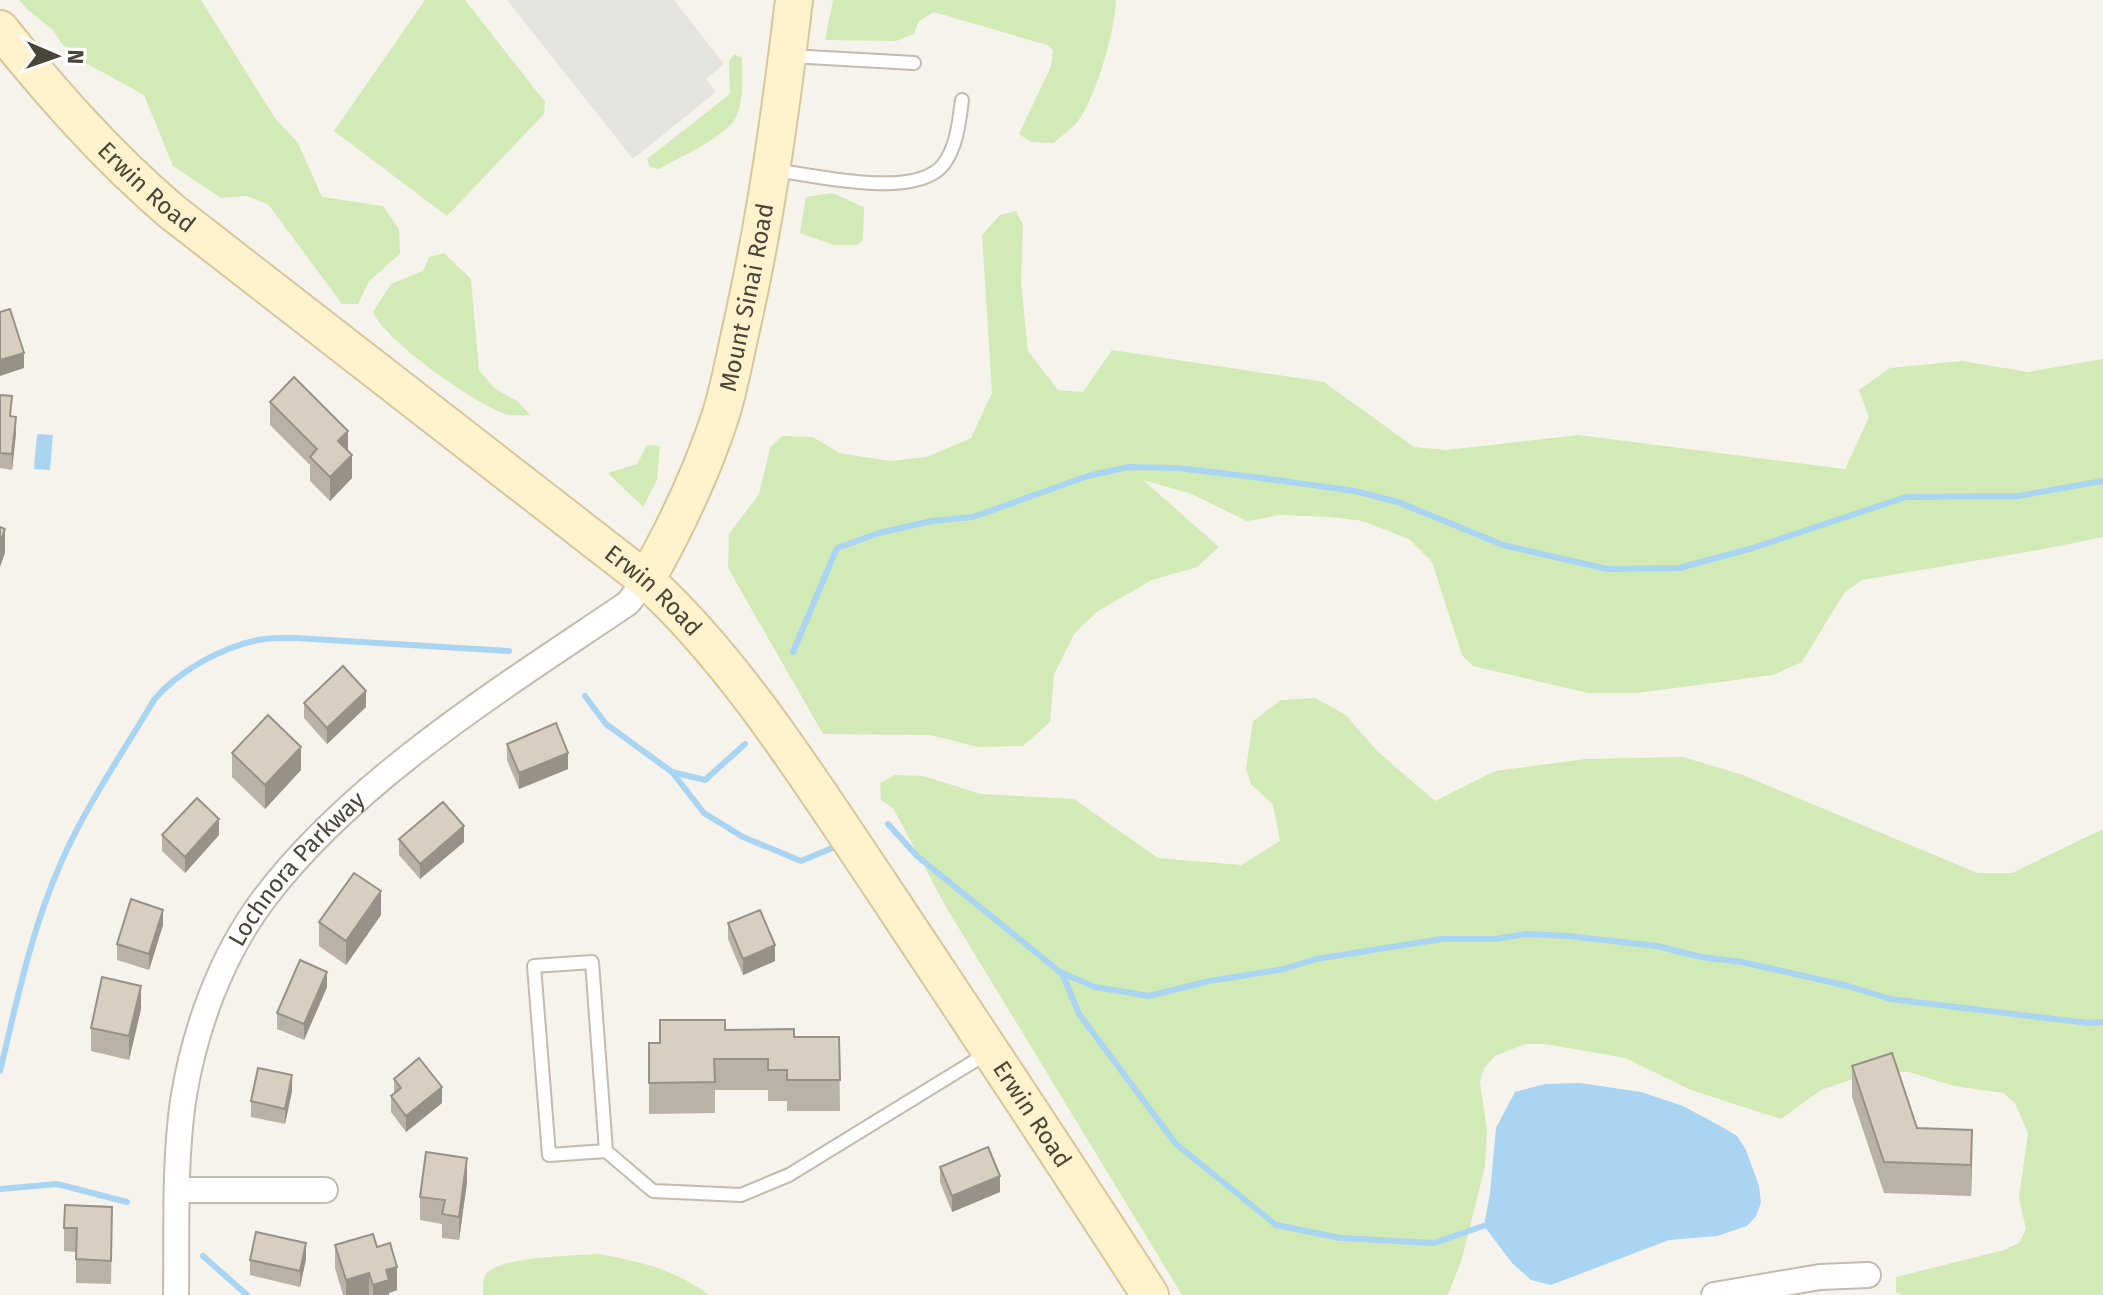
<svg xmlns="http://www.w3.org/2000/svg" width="2103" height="1295" font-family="'Fira Sans',sans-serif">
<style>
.green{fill:#d2eab5}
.parking{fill:#e5e3e0}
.water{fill:#a9d4f2}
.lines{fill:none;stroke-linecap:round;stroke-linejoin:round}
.stream{stroke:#a9d4f2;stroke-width:6}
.lane-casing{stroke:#c2bbae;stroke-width:16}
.street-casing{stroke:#c2bbae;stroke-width:28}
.secondary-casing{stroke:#d6c79b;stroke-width:40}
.lane{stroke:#fff;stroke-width:12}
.street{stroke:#fff;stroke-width:24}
.secondary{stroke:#fff3cd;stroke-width:36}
.wall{fill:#bab2a6}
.shaded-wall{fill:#979187}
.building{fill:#d8cfc1;stroke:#979187;stroke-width:2}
.labels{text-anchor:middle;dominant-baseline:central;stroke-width:6;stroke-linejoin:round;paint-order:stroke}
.street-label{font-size:24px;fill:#4b4439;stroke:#fff}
</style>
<rect width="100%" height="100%" fill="#f6f3ec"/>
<g class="green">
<polygon points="19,0 201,0 275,118 298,143 322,197 383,206 399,229 400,254 369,281 358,304 342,304 268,204 246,196 221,198 173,166 144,95 84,62 62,44 53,30 28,10"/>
<polygon points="425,0 465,0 545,102 544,114 447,216 334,131"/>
<path d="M833,0H1116C1115,30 1096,98 1078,121C1071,130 1061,136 1054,143L1031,142L1019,134L1051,66L1053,50L1047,45L934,12L919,21L914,34L896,41L825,40Z"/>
<path d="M734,54L742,58C742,76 744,97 737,115C728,137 679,157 659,169L650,167L647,159L730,94L729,61Z"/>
<polygon points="832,193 864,207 863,239 858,245 834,245 800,233 806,197"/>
<polygon points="1016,211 1023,225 1021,283 1028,351 1058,390 1083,392 1112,350 1324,382 1414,447 1447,450 1578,435 1845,469 1869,417 1859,390 1890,368 1962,361 2028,372 2103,359 2103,537 2039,550 1862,580 1844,593 1802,662 1773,675 1637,693 1588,693 1473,666 1462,655 1432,562 1409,539 1363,521 1331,517 1280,515 1247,521 1189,493 1143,480 1219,547 1197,567 1152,580 1098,611 1074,634 1054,675 1050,722 1023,746 978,747 930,735 823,734 728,568 729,534 759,494 770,448 782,436 813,437 839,453 890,461 927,457 971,438 992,393 982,235 1000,215"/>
<path d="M444,253L471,279L479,370L494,388L517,401L530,415C522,415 512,416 505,414C473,402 386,342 373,312L391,284L423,271L429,257Z"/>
<polygon points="647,445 660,446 657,480 643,507 608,473 637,464"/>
<polygon points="1315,698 1346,715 1377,751 1435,801 1495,771 1586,759 1683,757 1743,775 1977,873 2012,873 2103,829 2103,1295 1902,1295 1896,1292 1896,1277 2004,1250 2019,1243 2026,1229 2019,1198 2028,1133 2015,1103 2003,1093 1954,1086 1909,1072 1877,1071 1821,1090 1781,1119 1691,1090 1625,1058 1545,1044 1525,1044 1495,1056 1484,1068 1480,1082 1487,1130 1485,1166 1462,1259 1448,1295 1182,1295 946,907 893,808 881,800 880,783 895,775 923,776 981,794 1074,799 1158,858 1241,865 1280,841 1273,805 1251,784 1246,769 1253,721 1281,700"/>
<path d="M598,1254C639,1261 676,1270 709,1295H483C483,1287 482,1276 489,1271C509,1256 572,1256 598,1254Z"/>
</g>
<polygon class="parking" points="507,0 674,0 724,64 706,79 716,92 633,159"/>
<g class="water">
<polygon points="37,434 53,435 50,470 34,469"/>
<polygon points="1580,1083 1641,1092 1683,1106 1722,1127 1737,1136 1746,1150 1759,1186 1761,1203 1756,1216 1747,1226 1717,1236 1669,1240 1551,1285 1531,1280 1512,1263 1484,1226 1490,1193 1496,1128 1515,1092 1545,1084"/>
</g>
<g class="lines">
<g class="stream">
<polyline points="793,652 837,548 879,533 932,521 973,517 1088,476 1128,467 1178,468 1253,477 1355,491 1398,502 1503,545 1607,569 1679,568 1753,548 1906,497 2018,496 2103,481"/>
<polyline points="585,696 606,724 672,772 704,813 743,837 801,861 832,848"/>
<polyline points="672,772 705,780 745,744"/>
<polyline points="888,824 917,856 1060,972 1095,987 1149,996 1209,981 1284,969 1316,959 1442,939 1495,939 1526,934 1568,936 1657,946 1701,957 1742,962 1848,986 1890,999 2088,1023 2103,1022"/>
<polyline points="1062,973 1079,1014 1176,1144 1276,1225 1340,1238 1434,1243 1492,1223"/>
<path d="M0,1071C17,1001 31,931 60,865C85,807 122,754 154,700C178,671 221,648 258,640C270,637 284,638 296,638L509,651"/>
<polyline points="0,1189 57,1184 127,1202"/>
<polyline points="203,1256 247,1295"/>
</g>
<defs>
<g id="lane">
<polyline points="790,56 914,63"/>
<path d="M774,170C815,175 914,200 943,165C957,147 959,122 962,100"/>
<polyline points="606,1151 549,1155 534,966 592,962 606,1151 653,1191 741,1195 789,1175 986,1054"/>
</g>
<g id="street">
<polyline points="178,1190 325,1190"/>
<path id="s1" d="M176,1295C177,1231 174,1165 183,1101C194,1031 220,958 263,900C353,780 504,687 628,603L646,580"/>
<polyline points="1714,1295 1820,1277 1868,1275"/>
</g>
<g id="secondary">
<path id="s2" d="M0,29C53,95 107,156 171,211L646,580C737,663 812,784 881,886C971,1022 1062,1158 1150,1295"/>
<path id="s3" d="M646,580C676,527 702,473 721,414C730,385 735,355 742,325C766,218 781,109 794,0"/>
</g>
</defs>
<use href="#lane" class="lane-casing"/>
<use href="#street" class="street-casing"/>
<use href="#secondary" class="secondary-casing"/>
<use href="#lane" class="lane"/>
<use href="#street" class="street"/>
<use href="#secondary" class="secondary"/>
</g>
<g class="wall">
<polygon points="0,395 12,417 16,433 12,470 0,468"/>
<polygon points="270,402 348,451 352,478 330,501 310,481 310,465 270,425"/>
<polygon points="304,703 366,707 327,744 304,718"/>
<polygon points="507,744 568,769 519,789 507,760"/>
<polygon points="232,753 301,770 265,809 232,777"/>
<polygon points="162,835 219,835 185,873 162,851"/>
<polygon points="399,839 464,842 420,879 399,855"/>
<polygon points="381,915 346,965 319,946 319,922"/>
<polygon points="728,923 775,961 743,975 728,939"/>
<polygon points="163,925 149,970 117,960 117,944"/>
<polygon points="327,987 304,1040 277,1029 277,1013"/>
<polygon points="141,1009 129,1060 91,1051 91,1028"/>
<polygon points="794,1037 839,1037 840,1111 787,1111 787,1101 768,1101 768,1090 715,1090 715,1113 649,1114 649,1043"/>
<polygon points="1852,1066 1917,1128 1972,1161 1971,1196 1884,1193 1852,1097"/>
<polygon points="394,1079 442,1103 406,1132 391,1112 391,1096 394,1094"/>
<polygon points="292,1091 285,1124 251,1117 251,1101"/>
<polygon points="940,1167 1000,1192 952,1212 940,1182"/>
<polygon points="467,1182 459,1240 442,1238 442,1224 420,1220 420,1197"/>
<polygon points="64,1228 112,1230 111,1284 76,1283 76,1252 64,1251"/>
<polygon points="335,1245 377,1247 397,1290 389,1293 389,1295 343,1295 335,1268"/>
<polygon points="306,1259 300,1287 250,1275 250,1260"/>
</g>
<g class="shaded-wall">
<polygon points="24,353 24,368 0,376 0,360"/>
<polygon points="16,417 16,433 12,470 12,454"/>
<polygon points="348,431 348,454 338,441"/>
<polygon points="352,455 352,478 330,501 330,477"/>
<polygon points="5,529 5,553 0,567 0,543"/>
<polygon points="366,691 366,707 327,744 327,728"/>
<polygon points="301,747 301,770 265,809 265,785"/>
<polygon points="568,753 568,769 519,789 519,773"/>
<polygon points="219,819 219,835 185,873 185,857"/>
<polygon points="464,826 464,842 420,879 420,864"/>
<polygon points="381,891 381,915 346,965 346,941"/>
<polygon points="163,910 163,925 149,970 149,954"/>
<polygon points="775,945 775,961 743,975 743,959"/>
<polygon points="327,972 327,987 304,1040 304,1024"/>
<polygon points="141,986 141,1009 129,1060 129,1036"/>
<polygon points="292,1075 292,1091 285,1124 285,1109"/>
<polygon points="442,1087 442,1103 406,1132 406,1116"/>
<polygon points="1972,1130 1972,1161 1971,1196 1971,1165"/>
<polygon points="467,1158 467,1182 459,1240 459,1217"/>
<polygon points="1000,1176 1000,1192 952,1212 952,1196"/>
<polygon points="306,1243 306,1259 300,1287 300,1271"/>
<polygon points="397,1267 397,1290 389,1293 389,1295 373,1295 373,1285 386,1270"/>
<polygon points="369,1273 369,1295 346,1295 346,1280"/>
</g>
<g class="building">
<polygon points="10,309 24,353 0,360 0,312"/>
<polygon points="294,377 348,431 338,441 352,455 330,477 310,457 317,449 270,402"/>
<polygon points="0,395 12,396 10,416 16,417 12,454 0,453"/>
<polygon points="0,527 5,529 0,543"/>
<polygon points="343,666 366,691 327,728 304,703"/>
<polygon points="268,715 301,747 265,785 232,753"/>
<polygon points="556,723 568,753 519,773 507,744"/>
<polygon points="197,798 219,819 185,857 162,835"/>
<polygon points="443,802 464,826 420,864 399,839"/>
<polygon points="354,873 381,891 346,941 319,922"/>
<polygon points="131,899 163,910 149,954 117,944"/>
<polygon points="760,910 775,945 743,959 728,923"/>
<polygon points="300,960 327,972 304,1024 277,1013"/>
<polygon points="102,977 141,986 129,1036 91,1028"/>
<polygon points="660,1020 725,1020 725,1030 794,1029 794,1037 839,1037 840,1080 787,1080 787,1070 768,1070 768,1059 714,1059 715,1082 649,1083 649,1043 660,1043"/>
<polygon points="1892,1053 1917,1128 1972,1130 1971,1165 1884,1162 1852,1066"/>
<polygon points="419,1058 442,1087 406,1116 391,1096 401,1088 394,1079"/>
<polygon points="258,1068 292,1075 285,1109 251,1101"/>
<polygon points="988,1147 1000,1176 952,1196 940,1167"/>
<polygon points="426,1152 467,1158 459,1217 442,1214 445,1200 420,1197"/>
<polygon points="65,1205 112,1207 111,1261 76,1259 77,1228 64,1228"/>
<polygon points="256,1232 306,1243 300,1271 250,1260"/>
<polygon points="373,1234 377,1247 390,1243 397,1267 386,1270 389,1280 373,1285 369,1273 346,1280 335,1245"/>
</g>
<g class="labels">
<g class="street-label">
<text stroke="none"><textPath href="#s2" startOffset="216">Erwin Road</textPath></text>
<text stroke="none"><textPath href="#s3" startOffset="302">Mount Sinai Road</textPath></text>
<text stroke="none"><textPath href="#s2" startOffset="864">Erwin Road</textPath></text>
<text stroke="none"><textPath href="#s1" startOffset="458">Lochnora Parkway</textPath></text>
<text stroke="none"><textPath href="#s2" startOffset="1512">Erwin Road</textPath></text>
</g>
</g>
<g transform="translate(56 56) rotate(92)" stroke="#ffffff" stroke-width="6" paint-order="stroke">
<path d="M0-6L14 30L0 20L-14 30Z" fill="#4b4439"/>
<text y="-12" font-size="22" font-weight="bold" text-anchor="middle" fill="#4b4439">N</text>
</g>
</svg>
